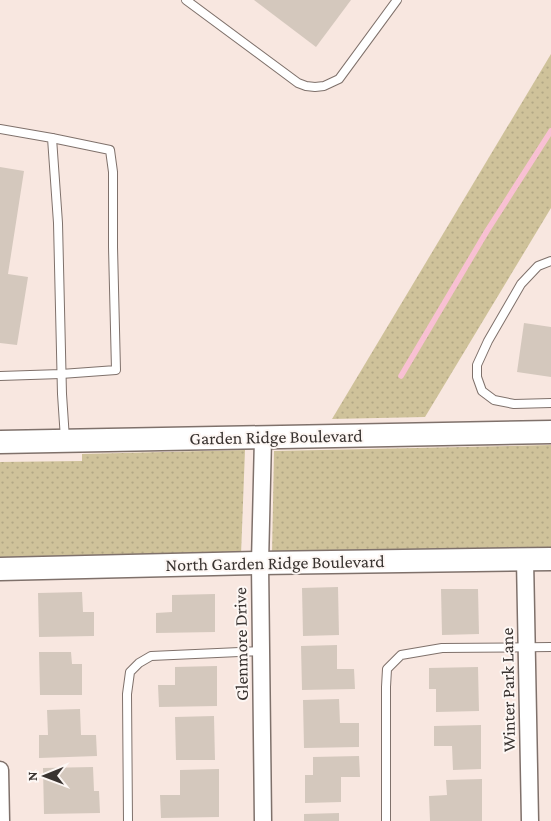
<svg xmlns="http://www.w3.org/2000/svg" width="551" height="821" font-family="'Crimson Pro',serif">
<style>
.grass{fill:url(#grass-dots)}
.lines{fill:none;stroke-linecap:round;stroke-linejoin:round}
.stream{stroke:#f8c0d3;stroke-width:5.5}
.building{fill:#d4c8bd}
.service-casing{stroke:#7f716b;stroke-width:10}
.minor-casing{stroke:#7f716b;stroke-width:19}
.secondary-casing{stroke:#7f716b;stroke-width:25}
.service{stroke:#fff;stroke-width:8}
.minor{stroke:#fff;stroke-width:16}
.secondary{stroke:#fff;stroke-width:22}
.labels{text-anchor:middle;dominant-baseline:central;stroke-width:4;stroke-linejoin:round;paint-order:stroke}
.street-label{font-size:18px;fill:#393330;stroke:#fdf7f4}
</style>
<defs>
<pattern id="grass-dots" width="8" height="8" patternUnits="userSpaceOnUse" patternTransform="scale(1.25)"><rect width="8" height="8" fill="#cfc29a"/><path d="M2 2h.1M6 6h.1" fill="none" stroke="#b2a785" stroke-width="1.8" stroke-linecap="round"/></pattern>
</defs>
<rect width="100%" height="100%" fill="#f8e7e0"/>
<g class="grass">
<polygon points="551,54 551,208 425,417 332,419"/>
<polygon points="551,445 551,549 272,555 274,451"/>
<polygon points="245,450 241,555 0,560 0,462 82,461 82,454"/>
</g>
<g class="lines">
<polyline class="stream" points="401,376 487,231 551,131"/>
</g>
<g class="building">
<polygon points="254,0 351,0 316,47"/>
<polygon points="0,167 24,171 8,274 28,277 17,345 0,343"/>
<polygon points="524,323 551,327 551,377 517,372"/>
<polygon points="338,587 339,635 303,636 302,588"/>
<polygon points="441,589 478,589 479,634 442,635"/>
<polygon points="82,592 83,612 94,612 94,636 39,637 38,593"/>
<polygon points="215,594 215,632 156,633 156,613 172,612 172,595"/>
<polygon points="337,645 337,669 354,669 355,689 302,690 301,646"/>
<polygon points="39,652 71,652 72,664 82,664 82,695 40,695"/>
<polygon points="217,666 217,706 159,707 158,685 175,685 175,667"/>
<polygon points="478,667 479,711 436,712 436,689 429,689 429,668"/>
<polygon points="339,699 340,723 359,723 359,747 304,748 303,700"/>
<polygon points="80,709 81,735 96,735 97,756 39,758 39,735 48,735 47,710"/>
<polygon points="214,716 215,760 176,760 175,717"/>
<polygon points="481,725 481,769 453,770 452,746 434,746 434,726"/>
<polygon points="359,756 360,777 341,777 341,802 305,803 305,775 313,775 313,757"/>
<polygon points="93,767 94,791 99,791 100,813 44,814 43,768"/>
<polygon points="219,769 219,817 161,818 160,795 180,795 180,770"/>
<polygon points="482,779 482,821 430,821 429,796 447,795 446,780"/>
<polygon points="339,813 339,821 304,821 304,814"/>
</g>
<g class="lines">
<defs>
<g id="service">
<polyline points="186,0 298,83 306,86 315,87 324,86 339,79 397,0"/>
<polyline points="0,129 52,138 58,223 62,394 65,439"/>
<polyline points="551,261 538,266 521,284 488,341 477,365 477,377 482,391 494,400 514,404 551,403"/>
<polyline points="0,376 61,374 116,370 113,247 113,172 110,150 52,138"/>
<polyline points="128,821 127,694 130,672 139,663 151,656 260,651"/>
<polyline points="386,821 386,687 387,669 401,655 442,648 551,647"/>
</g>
<g id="minor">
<polyline points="525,559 530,821"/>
<polyline points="0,770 1,821"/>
<polyline points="263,821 260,563 263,438"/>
</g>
<g id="secondary">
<polyline points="0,442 551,432"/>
<polyline points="0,569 260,563 551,559"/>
</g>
</defs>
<use href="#service" class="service-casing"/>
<use href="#minor" class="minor-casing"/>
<use href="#secondary" class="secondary-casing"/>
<use href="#service" class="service"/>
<use href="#minor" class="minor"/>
<use href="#secondary" class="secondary"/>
</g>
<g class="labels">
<g class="street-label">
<text transform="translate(276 437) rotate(-1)">Garden Ridge Boulevard</text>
<text transform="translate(275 563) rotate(-1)">North Garden Ridge Boulevard</text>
<text transform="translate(241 644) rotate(-91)">Glenmore Drive</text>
<text transform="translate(508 690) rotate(-91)">Winter Park Lane</text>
</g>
</g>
<g transform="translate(45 776) rotate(269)" stroke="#fdf7f4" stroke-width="4" paint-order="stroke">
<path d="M0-4L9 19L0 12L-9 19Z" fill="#393330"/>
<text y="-8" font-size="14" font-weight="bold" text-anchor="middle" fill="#393330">N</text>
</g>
</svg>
